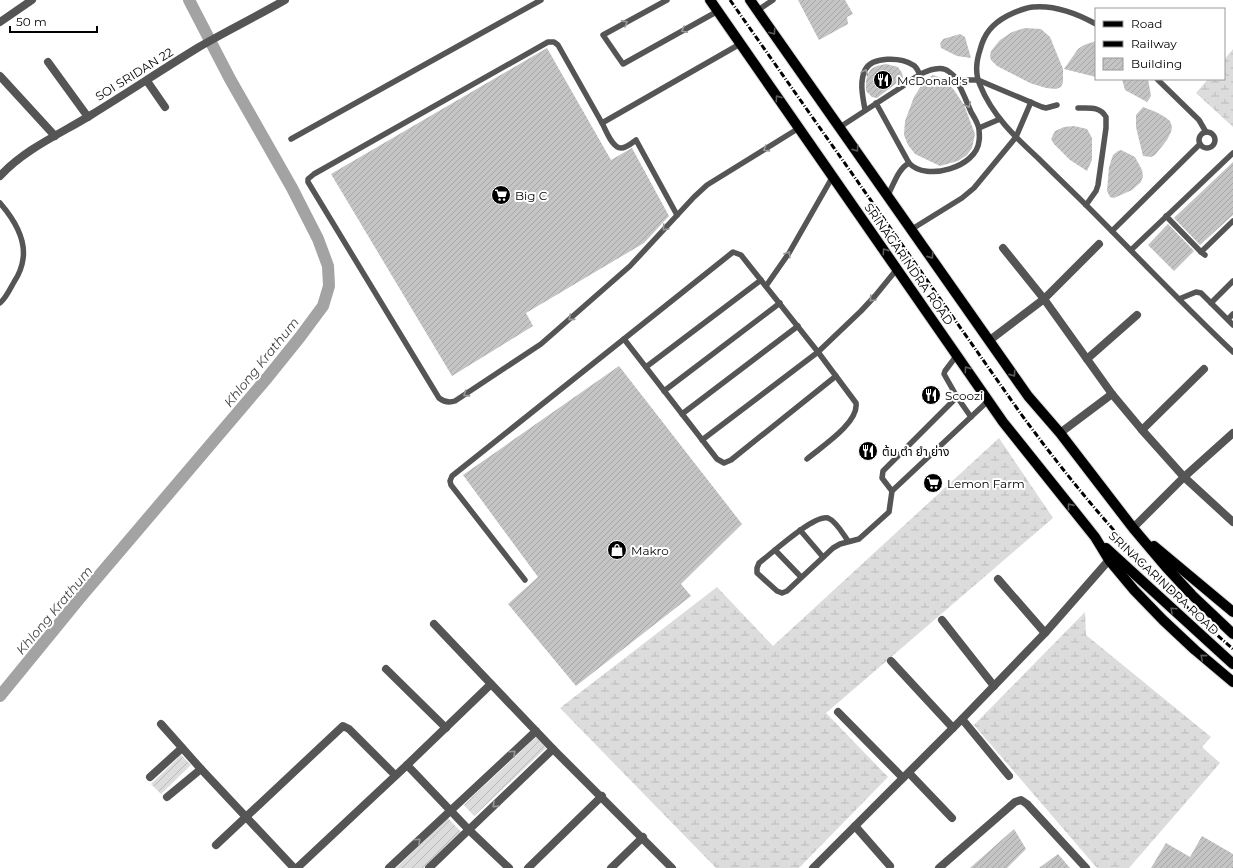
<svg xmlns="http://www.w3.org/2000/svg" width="1233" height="868" font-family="Montserrat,'Noto Sans Thai',sans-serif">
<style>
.wetland{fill:url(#wetland-marsh)}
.garden{fill:url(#garden-furrows)}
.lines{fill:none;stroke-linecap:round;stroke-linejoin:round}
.canal{stroke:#a3a3a3;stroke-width:12}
.building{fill:url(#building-hatch)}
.primary-casing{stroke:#dbdbdb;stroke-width:12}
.service{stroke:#555;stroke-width:5.5}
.minor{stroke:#555;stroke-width:8}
.primary{stroke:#000;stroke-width:10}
.rail{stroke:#000;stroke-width:3;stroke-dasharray:6 2 1 2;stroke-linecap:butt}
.oneway{stroke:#999}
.oneway2{stroke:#595959}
.labels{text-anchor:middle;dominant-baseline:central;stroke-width:4;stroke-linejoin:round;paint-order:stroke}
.street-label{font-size:12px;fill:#000;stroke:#fff}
.poi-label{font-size:12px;fill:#000;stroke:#fff;text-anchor:start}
.water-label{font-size:13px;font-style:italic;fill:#444;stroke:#fff}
</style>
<defs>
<pattern id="wetland-marsh" width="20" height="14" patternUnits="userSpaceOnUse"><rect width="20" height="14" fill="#dcdcdc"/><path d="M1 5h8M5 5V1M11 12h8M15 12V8" fill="none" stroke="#bbb"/></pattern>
<pattern id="garden-furrows" width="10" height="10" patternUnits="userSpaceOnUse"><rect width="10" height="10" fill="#dcdcdc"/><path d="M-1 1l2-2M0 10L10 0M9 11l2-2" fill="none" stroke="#bbb"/></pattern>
<pattern id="building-hatch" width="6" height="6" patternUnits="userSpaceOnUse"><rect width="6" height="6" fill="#c4c4c4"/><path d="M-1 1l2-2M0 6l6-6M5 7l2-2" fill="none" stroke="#a7a7a7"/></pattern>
</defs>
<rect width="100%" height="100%" fill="#fff"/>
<g class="wetland">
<polygon points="1233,49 1233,127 1196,93 1208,79 1224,79 1224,60"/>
<polygon points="999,438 1053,518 826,713 888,777 799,868 716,868 560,708 717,587 773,646"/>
<polygon points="1085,612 1086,635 1211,737 1202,747 1220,763 1129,868 1097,868 974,725"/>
</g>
<g class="garden">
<polygon points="536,737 546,748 474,816 464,805"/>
<polygon points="181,755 191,765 161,794 151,784"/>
<polygon points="448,818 461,832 423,868 396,868"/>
</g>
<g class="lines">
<polyline class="canal" points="0,696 80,598 267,378 300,337 323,306 329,286 328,266 318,239 292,188 230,79 189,0"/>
</g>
<g class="building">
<polygon points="798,0 845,0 853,14 847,17 848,24 819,40"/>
<polygon points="1025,28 1041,29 1050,37 1063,69 1063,82 1061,87 1056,89 1046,88 1030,83 997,66 991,60 990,56 991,51 1000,40 1012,32"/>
<polygon points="960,34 965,37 971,58 957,56 941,48 940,44 943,39"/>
<polygon points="1096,41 1096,77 1064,69 1078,49 1084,45"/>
<polygon points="547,48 611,160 632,148 669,216 644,243 526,313 533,326 452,376 331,174"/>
<polygon points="886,64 898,67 902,73 903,78 877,98 872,97 866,91 866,80 869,72 871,69 877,66"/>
<polygon points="933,75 944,79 954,90 964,105 975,134 972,148 967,155 958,161 940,166 915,154 908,145 904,135 905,121 914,97 923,83"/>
<polygon points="1122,79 1148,79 1151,96 1147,102 1125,90"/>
<polygon points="1143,107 1156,112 1165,117 1170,121 1172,127 1171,132 1167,140 1155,155 1151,157 1143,156 1136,127 1136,115"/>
<polygon points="1074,126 1087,129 1092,138 1092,160 1087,171 1070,160 1054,144 1051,139 1055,131 1064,127"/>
<polygon points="1121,150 1135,157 1142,170 1143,176 1141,182 1132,190 1114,198 1110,197 1107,191 1109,167 1113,155 1118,151"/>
<polygon points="1233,162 1233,215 1200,245 1174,218 1175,217"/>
<polygon points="1168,224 1194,251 1174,271 1148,245"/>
<polygon points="619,366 742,524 681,584 691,596 576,686 508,604 538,577 463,475"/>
<polygon points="1014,829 1026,849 1007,868 970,868"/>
<polygon points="1202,836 1233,854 1233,868 1151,868 1166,843 1190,857"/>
<polygon points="1058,854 1070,868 1039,868"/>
</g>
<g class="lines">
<defs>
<g id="primary">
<polyline points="710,0 1003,422 1095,537 1109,560 1134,590 1163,620 1195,650 1233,682"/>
<polyline points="750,0 1028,396 1060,433 1133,528 1166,567 1192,595 1233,634"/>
<polyline points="1154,546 1233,612"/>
<polyline points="1106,548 1233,664"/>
</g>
</defs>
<use href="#primary" class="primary-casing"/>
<g class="service">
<polyline points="667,0 603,35 623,64 718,11"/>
<polyline points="758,10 773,0"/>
<path d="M1096,24C1078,14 1054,5 1033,7C1023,8 1015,12 1007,16C992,24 984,34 980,50C976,62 975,74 980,85C992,115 1015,137 1038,158C1054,174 1071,190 1088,207C1136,255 1183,305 1233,352"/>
<path d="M740,44L602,123L558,45L554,42H548L314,174L308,179V182L439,398C444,402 449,403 455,401L541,344L630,266L694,197L707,185L799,128"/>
<polyline points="1157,79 1199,120 1206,132"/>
<polyline points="957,80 978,80 1042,107 1046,108 1057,105"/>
<path d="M1078,108C1089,108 1100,106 1106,117V128L1098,185L1096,191L1086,205"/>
<path d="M865,110C863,97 859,83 865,70C872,56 901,57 913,65C917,67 918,71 920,75"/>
<path d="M602,123C606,130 612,148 621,148C626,148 632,143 636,140L677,215"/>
<path d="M840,127C860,114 880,101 900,88C910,81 922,71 935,69C943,67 948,70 954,76C961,87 966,100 971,112C974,117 978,123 979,129C979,132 980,137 979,141C977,167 926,182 909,163L876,103"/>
<polyline points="979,128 1000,119"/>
<circle cx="1207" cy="140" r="8"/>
<polyline points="291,139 541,0"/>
<path d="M888,195C894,184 898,169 909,163"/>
<path d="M0,203C13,218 26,239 23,259C22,267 18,276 14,282C10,289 6,298 0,303"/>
<polyline points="1166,216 1201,252"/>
<polyline points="912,229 962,198 974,188 1016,137 1031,102"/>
<polyline points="1112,231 1200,144"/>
<polyline points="1131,250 1233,153"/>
<polyline points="1205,255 1201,252 1233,221"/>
<polyline points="766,286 789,253 833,176"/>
<polyline points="1179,299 1196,292 1201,293 1233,325"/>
<polyline points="1211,303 1233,281"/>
<polyline points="1228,319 1233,314"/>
<polyline points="624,339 717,459 724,463 731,460 836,376"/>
<polyline points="646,367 761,280"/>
<polyline points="664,391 780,303"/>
<polyline points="957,397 971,417"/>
<polyline points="682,414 798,326"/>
<polyline points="702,440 818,352 861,311 875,296 897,269"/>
<polyline points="892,491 882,478 883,471 957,397 944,374 945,371 957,355"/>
<polyline points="800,530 823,557"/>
<path d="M848,541C843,534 836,521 828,518C814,514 771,554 759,563L757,568V573L777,591L782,593L787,591L833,548L840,544L859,539L889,512L892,491L989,400"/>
<polyline points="775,550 801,577"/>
<path d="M525,580L451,485L450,481L452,476L733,252L741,255L818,352L856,403C859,423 821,447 807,459"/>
</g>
<g class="minor">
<polyline points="0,22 32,0"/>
<polyline points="48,62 88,117"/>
<polyline points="0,76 55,136"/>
<polyline points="147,81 165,107"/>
<path d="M0,176C25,149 60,134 91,115C127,93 163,69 199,47C227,31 257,16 285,0"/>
<polyline points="1003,248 1044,299 1112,394 1142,430 1184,477 1233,522"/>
<polyline points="990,340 1044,299 1099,244"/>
<polyline points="1087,359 1137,315"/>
<polyline points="1142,430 1204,369"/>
<polyline points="1060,433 1112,394"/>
<polyline points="1133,528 1184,477 1233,433"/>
<polyline points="998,579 1045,633"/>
<polyline points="942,620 994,686"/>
<polyline points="434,624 553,749 672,868"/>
<polyline points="891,661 953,728"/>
<polyline points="386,669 446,728"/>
<polyline points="838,712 903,778"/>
<polyline points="962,719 1009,776"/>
<polyline points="161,724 201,769 294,868"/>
<polyline points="407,765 469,830 509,868"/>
<polyline points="909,773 952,818"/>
<polyline points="150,777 182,748"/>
<polyline points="167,797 201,769"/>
<polyline points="855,826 890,866"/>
<polyline points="216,845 343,726 349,729 395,775"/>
<polyline points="297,868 407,765 491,684"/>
<polyline points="389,868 536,731"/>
<polyline points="429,868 553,749"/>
<polyline points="528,868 602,796"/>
<polyline points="611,868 643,837"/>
<polyline points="813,868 962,719 1045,633 1109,560"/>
<polyline points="939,868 1015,802 1021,800 1027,804 1086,868"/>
</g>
<use href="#primary" class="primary"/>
<path class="rail" d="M730,0L1021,414C1084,500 1152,579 1233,649"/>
</g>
<defs><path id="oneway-chevron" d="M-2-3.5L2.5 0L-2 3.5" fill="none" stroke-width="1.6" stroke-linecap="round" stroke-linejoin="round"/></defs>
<g class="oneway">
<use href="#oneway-chevron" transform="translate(625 23) rotate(-29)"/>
<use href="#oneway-chevron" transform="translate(684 30) rotate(151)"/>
<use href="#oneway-chevron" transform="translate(865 72) rotate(-66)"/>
<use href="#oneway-chevron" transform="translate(968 105) rotate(65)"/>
<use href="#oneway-chevron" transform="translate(766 149) rotate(148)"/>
<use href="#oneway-chevron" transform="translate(665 228) rotate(133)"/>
<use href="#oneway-chevron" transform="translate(788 254) rotate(-57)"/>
<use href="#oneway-chevron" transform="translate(872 299) rotate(133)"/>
<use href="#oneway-chevron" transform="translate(571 318) rotate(139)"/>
<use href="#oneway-chevron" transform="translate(466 394) rotate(147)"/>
<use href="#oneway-chevron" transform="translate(513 753) rotate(-43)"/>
<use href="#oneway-chevron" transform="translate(495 805) rotate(136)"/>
<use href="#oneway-chevron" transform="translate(418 841) rotate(-43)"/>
</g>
<g class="oneway2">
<use href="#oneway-chevron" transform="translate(773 32) rotate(55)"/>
<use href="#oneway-chevron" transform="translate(778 98) rotate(-125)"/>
<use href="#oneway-chevron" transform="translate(856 149) rotate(55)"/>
<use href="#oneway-chevron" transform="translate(885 251) rotate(-125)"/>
<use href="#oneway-chevron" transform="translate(931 256) rotate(55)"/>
<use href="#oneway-chevron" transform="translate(967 369) rotate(-125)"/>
<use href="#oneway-chevron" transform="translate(1013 374) rotate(55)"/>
<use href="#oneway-chevron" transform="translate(1070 506) rotate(-129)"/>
<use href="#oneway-chevron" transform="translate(1173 610) rotate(-137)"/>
<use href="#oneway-chevron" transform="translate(1203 657) rotate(-140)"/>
</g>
<defs>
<symbol id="restaurant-disc" viewBox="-11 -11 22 22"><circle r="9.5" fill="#000" stroke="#fff"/><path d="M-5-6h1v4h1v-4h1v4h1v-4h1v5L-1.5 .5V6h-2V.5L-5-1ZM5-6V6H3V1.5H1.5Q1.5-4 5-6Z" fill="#fff"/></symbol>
<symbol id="supermarket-disc" viewBox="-11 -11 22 22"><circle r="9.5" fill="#000" stroke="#fff"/><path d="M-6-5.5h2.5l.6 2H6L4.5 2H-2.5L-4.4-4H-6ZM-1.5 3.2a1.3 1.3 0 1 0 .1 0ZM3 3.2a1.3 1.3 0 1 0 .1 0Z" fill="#fff"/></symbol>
<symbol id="shop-disc" viewBox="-11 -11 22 22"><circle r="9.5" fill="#000" stroke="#fff"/><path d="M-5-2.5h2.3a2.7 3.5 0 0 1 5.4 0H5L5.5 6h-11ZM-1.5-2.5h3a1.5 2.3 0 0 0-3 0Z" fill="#fff"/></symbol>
</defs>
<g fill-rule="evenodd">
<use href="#restaurant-disc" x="872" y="69" width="22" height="22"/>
<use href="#supermarket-disc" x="490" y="184" width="22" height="22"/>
<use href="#restaurant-disc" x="920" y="384" width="22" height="22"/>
<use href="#restaurant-disc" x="857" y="440" width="22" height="22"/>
<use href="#supermarket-disc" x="922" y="472" width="22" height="22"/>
<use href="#shop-disc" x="606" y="539" width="22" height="22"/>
</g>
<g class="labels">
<g class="street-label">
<text transform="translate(134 74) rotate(-32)">SOI SRIDAN 22</text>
<text transform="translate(909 264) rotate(55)">SRINAGARINDRA ROAD</text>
<text transform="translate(1164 583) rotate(43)">SRINAGARINDRA ROAD</text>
</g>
<g class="poi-label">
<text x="897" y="80">McDonald's</text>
<text x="515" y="195">Big C</text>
<text x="945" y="395">Scoozi</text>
<text x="882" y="451">ต้ม ตำ ยำ ย่าง</text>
<text x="947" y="483">Lemon Farm</text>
<text x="631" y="550">Makro</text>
</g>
<g class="water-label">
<text transform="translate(261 362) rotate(-51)">Khlong Krathum</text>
<text transform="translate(54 610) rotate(-50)">Khlong Krathum</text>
</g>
</g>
<rect x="1095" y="8" width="130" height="72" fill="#ffffff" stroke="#999999"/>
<rect x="1103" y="21" width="20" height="6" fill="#000000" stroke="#999999"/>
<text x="1131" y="28" font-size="12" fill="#000000">Road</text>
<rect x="1103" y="41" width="20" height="6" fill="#000000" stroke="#999999"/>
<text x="1131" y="48" font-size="12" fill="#000000">Railway</text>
<rect x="1103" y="58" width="20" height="12" fill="url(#building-hatch)" stroke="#999999"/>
<text x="1131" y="68" font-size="12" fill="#000000">Building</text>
<path d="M10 26v6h87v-6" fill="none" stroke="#000000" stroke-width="2"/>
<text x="16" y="26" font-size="12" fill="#000000" stroke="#ffffff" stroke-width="3" paint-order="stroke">50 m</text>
</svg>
